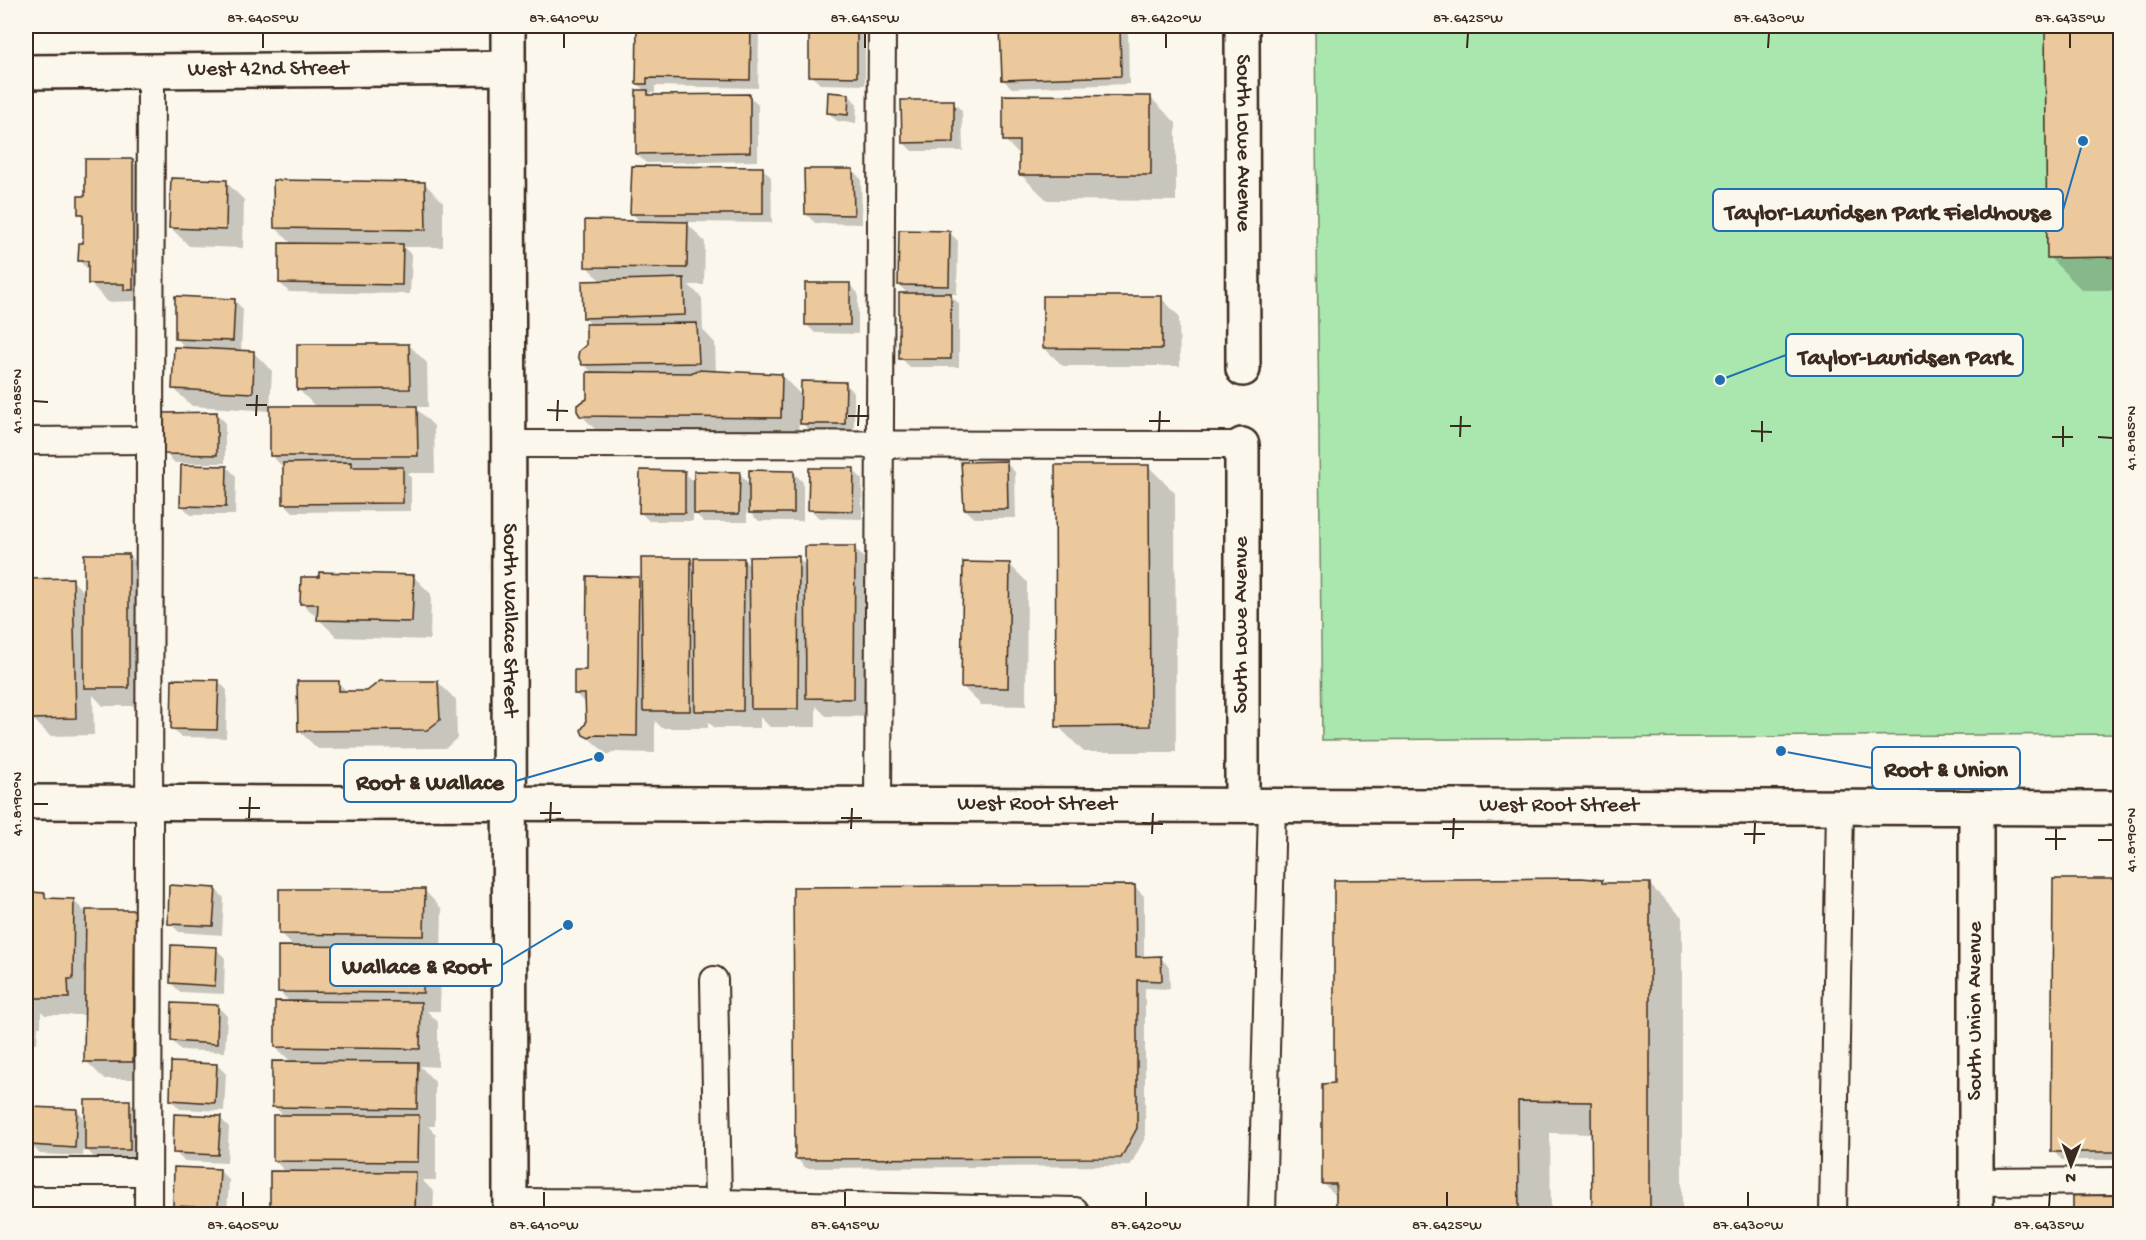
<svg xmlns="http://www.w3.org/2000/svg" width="2146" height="1240" font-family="'Gochi Hand',sans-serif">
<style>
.green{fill:#a9e7ae;stroke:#728866;stroke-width:1.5}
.shadow{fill:#0003}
.building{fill:#ebc99c;stroke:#3b2a1e;stroke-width:1.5}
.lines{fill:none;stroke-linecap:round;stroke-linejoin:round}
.lane-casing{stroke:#3b2a1e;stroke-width:30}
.street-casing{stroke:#3b2a1e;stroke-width:38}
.secondary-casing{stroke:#3b2a1e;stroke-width:38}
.lane{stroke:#fbf7ec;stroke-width:26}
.street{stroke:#fbf7ec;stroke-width:33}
.secondary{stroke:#fbf7ec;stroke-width:33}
.ticks{fill:none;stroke:#3b2a1e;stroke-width:2}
.labels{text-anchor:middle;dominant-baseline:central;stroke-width:4.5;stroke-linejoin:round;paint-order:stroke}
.street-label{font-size:22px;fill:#3b2a1e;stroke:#fbf7ec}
.leader{fill:none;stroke:#1f6fb2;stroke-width:2}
.callout-dot{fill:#1f6fb2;stroke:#fbf7ec;stroke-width:2}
.callout{fill:#fbf7ec;stroke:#1f6fb2;stroke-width:2}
.callout-label{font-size:24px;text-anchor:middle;font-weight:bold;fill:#3b2a1e}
.neatline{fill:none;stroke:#3b2a1e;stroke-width:2}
.ticks-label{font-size:15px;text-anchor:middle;fill:#3b2a1e}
</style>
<rect width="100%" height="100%" fill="#fbf7ec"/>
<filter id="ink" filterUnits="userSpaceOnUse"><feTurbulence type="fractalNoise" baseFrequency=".0167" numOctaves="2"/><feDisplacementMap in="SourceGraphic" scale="12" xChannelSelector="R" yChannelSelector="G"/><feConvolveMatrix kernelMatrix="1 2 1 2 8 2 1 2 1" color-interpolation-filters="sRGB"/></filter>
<g filter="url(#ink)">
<polygon class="green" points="1315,26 2120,26 2120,734 1322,740"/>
<g class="shadow">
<polygon points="638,26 751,26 759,34 758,88 655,86 655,93 649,93 652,96 749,96 758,105 758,161 646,163 637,154 646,92 638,84"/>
<polygon points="811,26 858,26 865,33 865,85 820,84 811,75"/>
<polygon points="1001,26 1126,26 1128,28 1129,84 1012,88 1003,80"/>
<polygon points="2047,26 2120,26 2120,290 2082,290 2049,257"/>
<polygon points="849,95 857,104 856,123 837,121 828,112"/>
<polygon points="1150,97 1176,123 1176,201 1047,200 1020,174 1020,156 1005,140"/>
<polygon points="953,102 962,111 963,151 912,151 903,142"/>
<polygon points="132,161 150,179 143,308 137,301 108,302 90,283 90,271 79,261 84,244 85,219 80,213"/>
<polygon points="762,168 771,177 772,223 686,222 705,242 704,285 689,285 702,298 703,330 715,343 716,373 782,376 802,396 845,383 854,392 854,432 811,432 799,420 798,435 599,433 581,415 589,400 593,374 584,364 592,326 585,318 602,282 586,266 641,223 632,213"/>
<polygon points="852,170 861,179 862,224 815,223 806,214"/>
<polygon points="226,182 244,200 243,248 189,246 171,228"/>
<polygon points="425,184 443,202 443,247 403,247 412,255 410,294 289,292 280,283 293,245 275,227"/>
<polygon points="949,232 958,241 957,294 950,294 959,304 959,367 910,367 901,358 909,295 899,285"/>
<polygon points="849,284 858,293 858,334 815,333 806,324"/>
<polygon points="1161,298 1179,316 1180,366 1063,366 1044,348"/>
<polygon points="234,300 243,309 241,352 254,353 272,371 270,408 317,408 298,389 409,345 427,363 428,407 415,407 434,426 435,473 408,473 411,477 411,511 293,512 284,503 284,468 272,456 272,411 192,406 173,388 187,349 176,338"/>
<polygon points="216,413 225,422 225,463 175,463 166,454"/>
<polygon points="1006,463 1015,472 1016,518 974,518 965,509"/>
<polygon points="227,467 236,476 235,515 191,515 182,506"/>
<polygon points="1149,467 1175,493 1176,752 1084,752 1058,726"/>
<polygon points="853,470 862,479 862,519 819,518 810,509"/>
<polygon points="684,472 696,484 739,473 750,485 794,473 803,482 803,521 759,521 747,510 747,522 704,522 693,511 693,521 649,521 640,512"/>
<polygon points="854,548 872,566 871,717 826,716 816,706 816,727 770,727 760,717 760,728 715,728 708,722 708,728 662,728 655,721 655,753 614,752 608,755 584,734 587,724 587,705 576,694 638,578 643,583 691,559 695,564 743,559 751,567 798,558 806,566"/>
<polygon points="129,555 147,573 146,706 103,706 93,695 94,735 50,736 32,718 72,580 85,593"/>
<polygon points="1009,564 1027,582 1026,706 981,705 963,687"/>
<polygon points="413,576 431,594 430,640 337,637 302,603"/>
<polygon points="218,681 227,690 226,738 181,737 172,728"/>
<polygon points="438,682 456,700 457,738 446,748 318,749 299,731 338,683 348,692 368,692"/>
<polygon points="2055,880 2120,880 2120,1160 2062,1160 2053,1151"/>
<polygon points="1601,881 1605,884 1649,884 1682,917 1682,1214 1593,1214 1593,1134 1550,1133 1551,1214 1338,1214 1338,1198 1323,1183 1336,1085"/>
<polygon points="1135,887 1144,896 1144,958 1161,958 1169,967 1170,989 1145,988 1145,1138 1130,1166 806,1168 797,1159"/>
<polygon points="215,889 224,898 222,935 179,932 170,923"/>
<polygon points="424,890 442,909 441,953 428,953 441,966 440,1011 427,1011 438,1022 438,1067 420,1066 435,1082 435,1126 428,1126 436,1135 436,1180 422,1180 434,1192 433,1214 272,1214 271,1173 287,1173 274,1160 284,1116 274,1106 292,1063 276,1047 291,1003 279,991 294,947 280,933"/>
<polygon points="44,894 50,900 73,900 88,915 134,912 152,930 151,1079 104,1079 86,1061 86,1015 45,1015 41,1011 41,1027 38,1027 37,1043 26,1043 26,897 29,900"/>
<polygon points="216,949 225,958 224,994 180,992 171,983"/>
<polygon points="218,1007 227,1016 225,1052 181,1050 172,1041"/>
<polygon points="217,1065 226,1074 224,1111 180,1109 171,1100"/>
<polygon points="129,1102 138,1111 139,1159 96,1159 84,1147 83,1156 40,1154 31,1145 77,1110 86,1120"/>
<polygon points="220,1118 229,1127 227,1163 184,1161 175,1152"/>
<polygon points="220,1171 229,1180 227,1214 184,1214 175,1205"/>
<rect x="2075" y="1192" width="45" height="22"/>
</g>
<g class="building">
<polygon points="637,26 751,26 750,80 647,78 647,84 636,84"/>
<polygon points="809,26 857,26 857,77 809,76"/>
<polygon points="1000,26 1120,26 1121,76 1002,80"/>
<polygon points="2045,26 2120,26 2120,257 2047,258"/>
<polygon points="636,90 648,90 648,95 750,94 750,152 636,154"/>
<polygon points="828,92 849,94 848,115 827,113"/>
<polygon points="1003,95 1151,96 1151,175 1019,175 1019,141 1003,141"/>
<polygon points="901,100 954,100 954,142 902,143"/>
<polygon points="85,159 133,159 133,290 124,290 124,284 88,284 88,261 78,261 79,243 83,243 83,214 78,214 78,196 85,196"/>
<polygon points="632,166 763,167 763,214 630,214"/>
<polygon points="804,169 853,169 854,215 805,214"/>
<polygon points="171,178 227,180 226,230 169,228"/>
<polygon points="273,180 425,182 426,230 274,228"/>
<polygon points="585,220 688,222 687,268 585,267"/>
<polygon points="899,230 950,231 949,286 898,285"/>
<polygon points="279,243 403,244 402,285 279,283"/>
<polygon points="684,278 685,315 583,318 582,281"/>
<rect x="805" y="283" width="45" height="42"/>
<rect x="899" y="293" width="52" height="66"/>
<polygon points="175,296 235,299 233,341 175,339"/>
<polygon points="1043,296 1162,296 1162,349 1043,348"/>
<polygon points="697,323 699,363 582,365 578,356 579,351 586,345 586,324"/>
<polygon points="297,344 409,344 410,389 297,390"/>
<polygon points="174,347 254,351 253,393 172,389"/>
<polygon points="697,370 782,374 781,418 580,416 577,411 577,405 587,399 587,372 691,373"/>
<polygon points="801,381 846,382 845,424 800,424"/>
<polygon points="270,406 417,406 418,456 270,456"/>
<polygon points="217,412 217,455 164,454 164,413"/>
<polygon points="1007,461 1008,509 964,509 961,462"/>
<polygon points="351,462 351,467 403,467 403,503 283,504 283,463"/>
<polygon points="181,465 227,466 226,507 180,506"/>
<polygon points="1055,465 1149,465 1150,726 1056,727"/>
<polygon points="809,468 854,468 853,511 808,510"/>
<polygon points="640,470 685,471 685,513 639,513"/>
<polygon points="749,470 794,471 794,513 749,513"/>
<polygon points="694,471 740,472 739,514 694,514"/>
<polygon points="805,546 855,546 854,699 806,698"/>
<rect x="84" y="554" width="45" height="134"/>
<polygon points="799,556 798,709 751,709 749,557"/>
<polygon points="641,558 691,558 690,711 643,711"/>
<polygon points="694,558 744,558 743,711 695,711"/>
<polygon points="963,562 1010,563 1008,688 961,687"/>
<polygon points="319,572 414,575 412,622 317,620 318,604 300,604 301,577 319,577"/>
<polygon points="587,576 639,577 637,736 595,735 589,738 583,735 581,730 586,723 585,694 574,694 574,670 586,670"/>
<polygon points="73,578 76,718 30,719 26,579"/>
<polygon points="172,679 219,680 217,730 171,729"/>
<polygon points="297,681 339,681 339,691 367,691 380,681 438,681 440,720 427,730 298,731"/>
<polygon points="1582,878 1602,880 1602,883 1650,883 1650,1214 1592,1214 1591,1102 1518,1101 1519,1214 1336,1214 1336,1184 1322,1184 1322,1084 1334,1083 1334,880"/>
<polygon points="2053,879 2120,879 2120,1152 2051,1152"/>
<polygon points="169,885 216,888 213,926 168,924"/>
<polygon points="1135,885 1136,957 1161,956 1162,981 1137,980 1137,1128 1121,1158 795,1159 793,887"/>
<polygon points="279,889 425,889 424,936 279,934"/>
<polygon points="30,892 45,893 45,898 74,899 73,979 68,979 69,998 26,998 28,899 30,899"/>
<polygon points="86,910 135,910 133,1062 84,1062"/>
<polygon points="171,945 217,947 215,986 170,983"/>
<polygon points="278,946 424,947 423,993 278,992"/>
<polygon points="275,1001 421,1002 420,1049 275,1047"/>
<polygon points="172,1003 218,1005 217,1044 171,1041"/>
<polygon points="272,1061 418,1062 417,1109 272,1107"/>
<polygon points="171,1062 217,1064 215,1103 170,1100"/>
<rect x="85" y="1100" width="45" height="50"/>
<polygon points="31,1107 77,1109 75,1148 30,1145"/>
<polygon points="174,1114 221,1116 218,1155 173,1153"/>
<polygon points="273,1115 419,1115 418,1162 273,1161"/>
<polygon points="174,1167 220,1169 218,1208 173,1206"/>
<polygon points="270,1171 416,1172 415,1214 270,1214"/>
<polygon points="2120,1190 2120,1214 2073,1214 2073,1191"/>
</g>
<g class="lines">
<defs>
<g id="lane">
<polyline points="26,441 150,440"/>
<polyline points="508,444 1242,445"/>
<polyline points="878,803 882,26"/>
<polyline points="714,980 718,1203"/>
<polyline points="26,1172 148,1172"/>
<polyline points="1976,1182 2120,1181"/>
<polyline points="510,1202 718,1203 1075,1211 1075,1214"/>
<polyline points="148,1214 151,71"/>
<polyline points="1262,1214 1272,805"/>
<polyline points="1833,1214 1840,807"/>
</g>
<g id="street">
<path id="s1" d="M1242,26L1243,369"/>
<path id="s2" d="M26,72L508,68"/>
<polyline points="1242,445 1242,805"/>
<polyline points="1976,807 1976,1214"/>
</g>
<g id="secondary">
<path id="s3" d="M508,26L510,1214"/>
<path id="s4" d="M26,802L2120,808"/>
</g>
</defs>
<use href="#lane" class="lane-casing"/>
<use href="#street" class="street-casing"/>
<use href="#secondary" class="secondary-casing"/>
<use href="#lane" class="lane"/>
<use href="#street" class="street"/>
<use href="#secondary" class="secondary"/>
</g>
</g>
<path class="ticks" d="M263,48V33M564,48V33M865,48V33M1166,48V33M1467,48L1468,33M1768,48L1769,33M2070,48V33M33,401L48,402M246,405H267M547,410L568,411M256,416L257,395M848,416H869M557,421L558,400M1149,421H1170M858,426L859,405M1450,426H1471M1751,431L1772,432M1159,432L1160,411M1460,437L1461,416M2052,437H2073M2098,437L2113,438M1762,442V421M2063,447V426M33,804H48M239,808H260M540,813H561M249,818L250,797M841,818H862M550,823L551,802M1142,823L1163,824M851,829L852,808M1443,829H1464M1152,834L1153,813M1744,834H1765M1453,839L1454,818M2045,839H2066M2098,840H2113M1754,844L1755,823M2056,850V829M243,1207V1192M544,1207V1192M845,1207V1192M1146,1207V1192M1447,1207V1192M1748,1207V1192M2049,1207L2050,1192"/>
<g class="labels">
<g class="street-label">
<text stroke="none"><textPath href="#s2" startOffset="242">West 42nd Street</textPath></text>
<text stroke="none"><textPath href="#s1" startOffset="117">South Lowe Avenue</textPath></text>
<text stroke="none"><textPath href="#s3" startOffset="594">South Wallace Street</textPath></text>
<text transform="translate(1242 625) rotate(-90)">South Lowe Avenue</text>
<text stroke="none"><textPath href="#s4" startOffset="1011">West Root Street</textPath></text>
<text stroke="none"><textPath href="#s4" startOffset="1533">West Root Street</textPath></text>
<text transform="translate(1976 1011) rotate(-90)">South Union Avenue</text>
</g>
</g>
<path class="leader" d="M2083 141L2063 210M1720 380L1786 355M1781 751L1872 768M599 757L516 781M568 925L502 965"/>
<g class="callout-dot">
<circle cx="2083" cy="141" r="6"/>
<circle cx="1720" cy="380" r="6"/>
<circle cx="1781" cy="751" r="6"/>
<circle cx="599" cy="757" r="6"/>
<circle cx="568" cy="925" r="6"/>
</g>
<g class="callout">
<rect x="1713" y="189" width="350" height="42" rx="6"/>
<rect x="1786" y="334" width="237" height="42" rx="6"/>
<rect x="1872" y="747" width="148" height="42" rx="6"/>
<rect x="344" y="760" width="172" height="42" rx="6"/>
<rect x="330" y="944" width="172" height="42" rx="6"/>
</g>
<g class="callout-label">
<text x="1888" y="219">Taylor-Lauridsen Park Fieldhouse</text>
<text x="1905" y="364">Taylor-Lauridsen Park</text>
<text x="1946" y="776">Root &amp; Union</text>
<text x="430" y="789">Root &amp; Wallace</text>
<text x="416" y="973">Wallace &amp; Root</text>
</g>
<rect width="2146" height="1240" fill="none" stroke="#fbf7ec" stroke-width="66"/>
<g transform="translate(2071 1165) rotate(181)" stroke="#fbf7ec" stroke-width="4.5" paint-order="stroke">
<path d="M0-4.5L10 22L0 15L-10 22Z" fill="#3b2a1e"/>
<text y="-9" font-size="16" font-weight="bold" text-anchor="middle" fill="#3b2a1e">N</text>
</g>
<rect x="33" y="33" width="2080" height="1174" class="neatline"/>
<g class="ticks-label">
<text x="263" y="22">87.6405°W</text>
<text x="564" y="22">87.6410°W</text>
<text x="865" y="22">87.6415°W</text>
<text x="1166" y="22">87.6420°W</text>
<text x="1468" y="22">87.6425°W</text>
<text x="1769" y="22">87.6430°W</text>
<text x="2070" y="22">87.6435°W</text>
<text transform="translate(16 401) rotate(-90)" y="5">41.8185°N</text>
<text transform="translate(2130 438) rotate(-90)" y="5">41.8185°N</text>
<text transform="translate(16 804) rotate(-90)" y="5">41.8190°N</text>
<text transform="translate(2130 840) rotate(-90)" y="5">41.8190°N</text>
<text x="243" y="1229">87.6405°W</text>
<text x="544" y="1229">87.6410°W</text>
<text x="845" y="1229">87.6415°W</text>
<text x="1146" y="1229">87.6420°W</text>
<text x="1447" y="1229">87.6425°W</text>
<text x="1748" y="1229">87.6430°W</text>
<text x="2049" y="1229">87.6435°W</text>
</g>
</svg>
